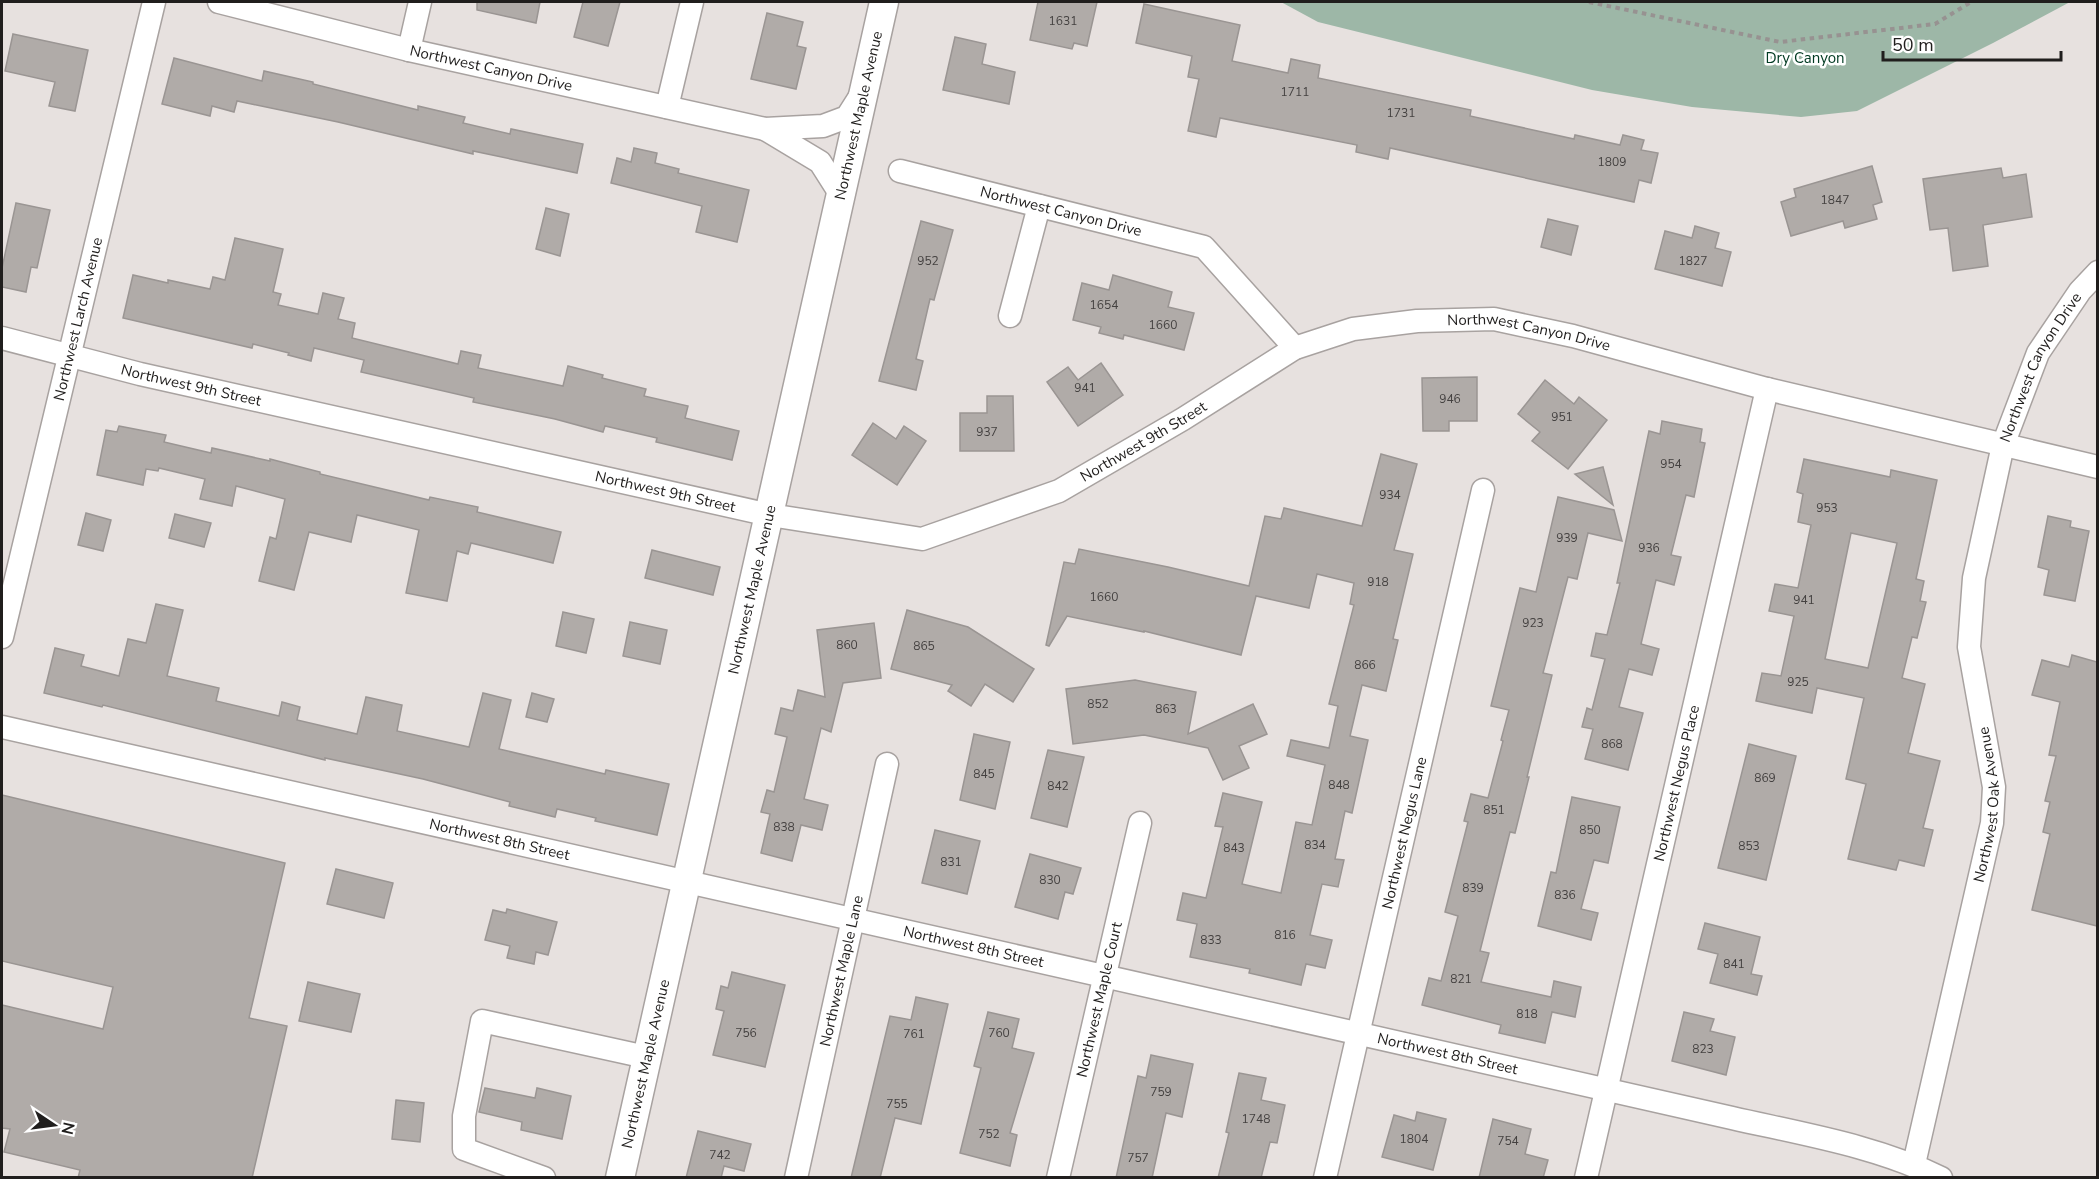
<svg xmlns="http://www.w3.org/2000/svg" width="2099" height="1179" font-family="'Nunito Sans',sans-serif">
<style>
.green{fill:#9db7a7}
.building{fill:#b0aba8;stroke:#9a9593;stroke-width:1.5;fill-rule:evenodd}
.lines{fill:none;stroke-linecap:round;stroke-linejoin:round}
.minor-casing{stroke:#a8a2a0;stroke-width:25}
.major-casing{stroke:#a8a2a0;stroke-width:31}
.path{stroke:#979291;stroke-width:4;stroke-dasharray:4.5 4.5;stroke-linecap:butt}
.minor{stroke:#fff;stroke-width:22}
.major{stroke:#fff;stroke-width:28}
.labels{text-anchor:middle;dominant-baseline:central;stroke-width:5;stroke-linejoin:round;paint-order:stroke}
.number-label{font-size:12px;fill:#444140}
.park-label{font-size:15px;fill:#003a22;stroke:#fff}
.street-label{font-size:15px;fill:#201e1d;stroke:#fff}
</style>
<rect width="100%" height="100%" fill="#e7e1df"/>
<polygon class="green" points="1281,2 2070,2 1993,43 1857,111 1801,117 1692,107 1592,90 1318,22"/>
<g class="building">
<polygon points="477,2 540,2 536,23 477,10"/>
<polygon points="583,2 620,2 608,46 574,37"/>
<polygon points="1038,2 1097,2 1087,46 1074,43 1072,49 1030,40"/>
<polygon points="1144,4 1240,25 1232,61 1288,73 1291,59 1320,65 1318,78 1471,110 1470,116 1574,139 1575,135 1620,145 1623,135 1644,140 1641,150 1658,153 1651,183 1639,180 1634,202 1390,148 1388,159 1356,152 1357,145 1220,118 1216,137 1188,131 1199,79 1188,77 1192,56 1136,43"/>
<polygon points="767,13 803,22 797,46 806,48 796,89 751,79"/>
<polygon points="13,34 88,50 75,111 49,106 55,82 5,71"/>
<polygon points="955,37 986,44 982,64 1015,72 1009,104 943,90"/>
<polygon points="174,58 262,81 264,71 313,82 313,84 418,110 418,106 465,117 463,123 510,134 511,129 583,144 577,173 473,151 473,154 338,122 237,101 234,112 212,106 210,116 162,104"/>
<polygon points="634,148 657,153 655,163 679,169 678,173 749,190 737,242 696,232 702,206 611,183 617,158 631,162"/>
<polygon points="1872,166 1882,202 1873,205 1877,219 1845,228 1843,221 1791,236 1781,202 1796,197 1794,189"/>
<polygon points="2001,168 2003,178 2026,174 2032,217 1983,225 1988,266 1953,271 1948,228 1930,230 1923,179"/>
<polygon points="16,203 50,210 37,268 31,267 26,292 2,287 2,268"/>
<polygon points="546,208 569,214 560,256 536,249"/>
<polygon points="1548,219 1578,226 1571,255 1541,247"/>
<polygon points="921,221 953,230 934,300 930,299 916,359 923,361 916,390 879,381"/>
<polygon points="1695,226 1719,233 1715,248 1731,252 1722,286 1655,269 1665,231 1692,238"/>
<polygon points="235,238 283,249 273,292 281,294 278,305 318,314 323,293 344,298 338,319 355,323 352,338 458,364 461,351 481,355 478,368 563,386 568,366 603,375 602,378 646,389 644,396 688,406 685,418 739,431 732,460 656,442 657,438 605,426 603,432 555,419 473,402 474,398 361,372 364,360 314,348 311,361 288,355 289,353 253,344 252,348 123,318 133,275 168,283 168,280 210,289 213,277 225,280"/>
<polygon points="1113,275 1172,292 1168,307 1194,313 1184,350 1124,335 1123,339 1099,333 1101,327 1073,320 1082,283 1109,290"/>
<polygon points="1101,363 1123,395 1078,426 1047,382 1068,367 1078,380"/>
<polygon points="1477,377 1477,421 1449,421 1449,431 1423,431 1422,378"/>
<polygon points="1545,380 1574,404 1579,397 1607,420 1568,469 1532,441 1540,432 1518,414"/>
<polygon points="987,396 1013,396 1014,451 960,451 960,413 987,413"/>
<polygon points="1662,421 1702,429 1700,442 1705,443 1694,497 1686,495 1671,555 1681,557 1674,585 1656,580 1641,644 1659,649 1652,675 1629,669 1619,707 1643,713 1628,770 1585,759 1593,729 1582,727 1587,708 1592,710 1605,659 1591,656 1596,633 1607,635 1620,583 1617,583 1649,431 1660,434"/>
<polygon points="873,423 896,439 904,426 926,441 897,485 852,455"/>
<polygon points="119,426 166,435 164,442 211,453 212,448 270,461 270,459 320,472 320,474 429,500 430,497 478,507 477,512 561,532 553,563 471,543 468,554 457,551 447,601 406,593 419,530 357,515 351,542 309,532 294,590 259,581 270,537 276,539 285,499 236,486 232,506 200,499 205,479 159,468 158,471 146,469 143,485 97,475 106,430 117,432"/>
<polygon points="1381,454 1417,464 1394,550 1413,554 1393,639 1398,640 1386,691 1362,685 1350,736 1368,740 1352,813 1345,811 1335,859 1344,860 1338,887 1322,884 1310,935 1332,940 1325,968 1306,964 1301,985 1249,973 1250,969 1190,957 1197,924 1177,920 1183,893 1206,898 1223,827 1215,826 1223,793 1262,802 1242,884 1281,893 1296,822 1312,825 1325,765 1287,756 1291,740 1329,748 1338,706 1329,704 1354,605 1350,604 1354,583 1317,574 1309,608 1256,596 1241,655 1144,631 1144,632 1067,616 1049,646 1046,645 1064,562 1075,564 1079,549 1168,567 1249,586 1265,516 1281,519 1284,508 1362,526"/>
<path d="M1804,459L1890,477L1891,470L1937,480L1916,579L1924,581L1920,601L1926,602L1917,638L1912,637L1902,678L1925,684L1908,753L1940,761L1923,828L1933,830L1924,866L1899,860L1896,870L1848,859L1866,784L1846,779L1864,698L1817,688L1812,713L1756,701L1762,673L1781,676L1794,616L1769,611L1775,584L1798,588L1811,525L1798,522L1803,494L1797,492ZM1851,533L1897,543L1868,668L1825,659Z"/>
<polygon points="1603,467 1613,505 1575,474"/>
<polygon points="1558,497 1614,510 1622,541 1588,533 1577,579 1568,577 1543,673 1552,675 1527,777 1529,777 1515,833 1510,832 1480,951 1489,953 1481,982 1551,997 1554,981 1581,987 1575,1017 1552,1012 1545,1043 1499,1033 1501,1025 1422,1005 1429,978 1441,981 1458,916 1445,912 1468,822 1464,821 1471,794 1488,798 1503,741 1501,740 1509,710 1491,706 1520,588 1536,592"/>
<polygon points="86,513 111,520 103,551 78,545"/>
<polygon points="175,514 211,523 204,547 169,538"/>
<polygon points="2048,516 2071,521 2070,527 2089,531 2075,601 2044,595 2049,570 2038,567"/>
<polygon points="652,550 720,567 713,595 645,578"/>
<polygon points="156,604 183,610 167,676 219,688 216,701 279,716 282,702 300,707 297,720 357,734 366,697 402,705 397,731 469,747 483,693 511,700 499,749 605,774 606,770 669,784 657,835 595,821 596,818 557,809 555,817 509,806 510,802 423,779 325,758 325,760 103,705 102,707 44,693 55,648 84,655 81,666 119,676 128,639 146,643"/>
<polygon points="907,610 968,627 1034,669 1013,702 985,684 971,706 948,691 952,685 891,669"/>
<polygon points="563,612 594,619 586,653 556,646"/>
<polygon points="630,622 667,630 660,664 623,656"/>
<polygon points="874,623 881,678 843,683 831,732 821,728 804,799 828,805 822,830 801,825 792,861 761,853 770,814 761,812 767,790 774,792 787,737 775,734 781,708 793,711 798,690 825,697 817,630"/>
<polygon points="2072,655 2097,662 2097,926 2032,910 2050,834 2043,832 2050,802 2045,801 2056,756 2049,755 2060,702 2032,695 2042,660 2069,667"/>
<polygon points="1135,680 1196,692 1188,734 1253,704 1267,734 1239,746 1249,768 1223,780 1208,748 1144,735 1073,744 1066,689"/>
<polygon points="532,693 554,699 547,722 526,717"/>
<polygon points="974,734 1010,742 995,809 960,800"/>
<polygon points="1749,744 1796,756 1766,880 1718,868"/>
<polygon points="1048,750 1084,757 1067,827 1031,818"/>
<polygon points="2,795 285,863 249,1018 287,1026 252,1178 78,1178 80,1170 4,1152 10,1129 2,1128 2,1005 103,1029 113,987 2,961"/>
<polygon points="1572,797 1620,807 1608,863 1594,860 1581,909 1598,913 1591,940 1538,926 1551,872 1556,873"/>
<polygon points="935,830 980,841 967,894 922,883"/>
<polygon points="1030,854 1081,868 1073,894 1065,892 1058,919 1015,907"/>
<polygon points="336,869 393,883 384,918 327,904"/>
<polygon points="507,909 557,922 548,955 536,952 534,964 507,958 510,946 485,940 493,910 506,913"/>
<polygon points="1705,923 1760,937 1751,974 1762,976 1757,995 1710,983 1718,954 1698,949"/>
<polygon points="732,972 785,985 765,1067 713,1055 724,1011 716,1009 721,986 728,988"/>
<polygon points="308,982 360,994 351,1032 299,1021"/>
<polygon points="916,997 948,1004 921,1124 895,1118 880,1178 851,1178 890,1016 911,1020"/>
<polygon points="988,1012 1019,1019 1012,1048 1034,1053 1010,1133 1017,1135 1010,1166 960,1153 981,1068 974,1066"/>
<polygon points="1684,1012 1714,1019 1710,1031 1735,1037 1726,1075 1672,1061"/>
<polygon points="1151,1055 1193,1064 1182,1117 1166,1113 1152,1178 1116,1178 1138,1076 1146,1078"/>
<polygon points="1239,1073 1266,1078 1261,1100 1285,1105 1277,1143 1270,1142 1261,1178 1218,1178 1229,1133 1226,1132"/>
<polygon points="485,1088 535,1098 537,1088 571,1096 562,1139 521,1130 522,1122 479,1112"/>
<polygon points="396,1100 424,1103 420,1142 392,1139"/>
<polygon points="1417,1112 1446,1119 1433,1170 1382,1157 1394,1115 1415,1121"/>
<polygon points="1493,1119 1531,1129 1525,1154 1548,1160 1543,1178 1479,1178"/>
<polygon points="698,1131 751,1144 744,1171 724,1166 721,1178 686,1178"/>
</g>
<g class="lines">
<defs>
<g id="minor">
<path id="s1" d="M219,2L409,50L765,129L823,126L847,117L861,95"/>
<polyline points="409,50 420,2"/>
<polyline points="667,107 692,2"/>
<polyline points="765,129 820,162 841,195"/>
<path id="s2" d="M900,171L1204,247L1295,348"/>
<polyline points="1010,316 1039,206"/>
<path id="s3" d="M2,338L140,374L770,515L922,539L1059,491L1183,419L1295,348L1353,329L1417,321L1494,319L1573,336L1767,389L2098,467"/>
<path id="s4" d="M2,637L154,2"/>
<path id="s5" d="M2,727L1732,1118C1802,1134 1877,1146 1941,1178"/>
<path id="s6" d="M1914,1164L1992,823L1994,787L1969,647L1974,578L2003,445L2038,353L2080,291L2098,272"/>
<polyline points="544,1178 464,1149 464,1116 482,1021 646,1057"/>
<path id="s7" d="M796,1178L887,764"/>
<path id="s8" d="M1058,1178L1140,823"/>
<path id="s9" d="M1325,1178L1483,490"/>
<path id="s10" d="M1586,1178L1767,389"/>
</g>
<g id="major">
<path id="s11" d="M620,1178L884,2"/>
</g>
</defs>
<use href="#minor" class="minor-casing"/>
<use href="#major" class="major-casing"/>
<polyline class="path" points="1589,2 1780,42 1935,24 1971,2"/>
<use href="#minor" class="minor"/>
<use href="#major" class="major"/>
</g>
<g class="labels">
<g class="number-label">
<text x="1063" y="21">1631</text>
<text x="1295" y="92">1711</text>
<text x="1401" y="113">1731</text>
<text x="1612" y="162">1809</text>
<text x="1835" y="200">1847</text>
<text x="928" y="261">952</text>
<text x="1693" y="261">1827</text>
<text x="1104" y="305">1654</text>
<text x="1163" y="325">1660</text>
<text x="1085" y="388">941</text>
<text x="1450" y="399">946</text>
<text x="1562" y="417">951</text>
<text x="987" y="432">937</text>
<text x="1671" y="464">954</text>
<text x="1390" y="495">934</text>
<text x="1827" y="508">953</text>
<text x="1567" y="538">939</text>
<text x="1649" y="548">936</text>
<text x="1378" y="582">918</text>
<text x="1104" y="597">1660</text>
<text x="1804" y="600">941</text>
<text x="1533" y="623">923</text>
<text x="847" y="645">860</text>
<text x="924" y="646">865</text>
<text x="1365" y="665">866</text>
<text x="1798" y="682">925</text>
<text x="1098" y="704">852</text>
<text x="1166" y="709">863</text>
<text x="1612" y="744">868</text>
<text x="984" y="774">845</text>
<text x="1765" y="778">869</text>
<text x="1339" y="785">848</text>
<text x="1058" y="786">842</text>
<text x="1494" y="810">851</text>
<text x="784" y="827">838</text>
<text x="1590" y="830">850</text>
<text x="1315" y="845">834</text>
<text x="1749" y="846">853</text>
<text x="1234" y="848">843</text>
<text x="951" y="862">831</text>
<text x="1050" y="880">830</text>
<text x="1473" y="888">839</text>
<text x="1565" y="895">836</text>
<text x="1285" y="935">816</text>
<text x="1211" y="940">833</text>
<text x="1734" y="964">841</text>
<text x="1461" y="979">821</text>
<text x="1527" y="1014">818</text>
<text x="746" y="1033">756</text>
<text x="999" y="1033">760</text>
<text x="914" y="1034">761</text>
<text x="1703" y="1049">823</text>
<text x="1161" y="1092">759</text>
<text x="897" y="1104">755</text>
<text x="1256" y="1119">1748</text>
<text x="989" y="1134">752</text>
<text x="1414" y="1139">1804</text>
<text x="1508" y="1141">754</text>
<text x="720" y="1155">742</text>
<text x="1138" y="1158">757</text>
</g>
<g class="park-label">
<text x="1805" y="58">Dry Canyon</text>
</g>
<g class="street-label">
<text stroke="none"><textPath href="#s1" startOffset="280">Northwest Canyon Drive</textPath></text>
<text stroke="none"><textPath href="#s11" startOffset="1089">Northwest Maple Avenue</textPath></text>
<text stroke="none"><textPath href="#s2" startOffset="166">Northwest Canyon Drive</textPath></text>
<text stroke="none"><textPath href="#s4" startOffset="327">Northwest Larch Avenue</textPath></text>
<text stroke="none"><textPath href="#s3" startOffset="1602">Northwest Canyon Drive</textPath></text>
<text stroke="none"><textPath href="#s6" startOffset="820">Northwest Canyon Drive</textPath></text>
<text stroke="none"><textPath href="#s3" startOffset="195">Northwest 9th Street</textPath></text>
<text stroke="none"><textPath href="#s3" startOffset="1185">Northwest 9th Street</textPath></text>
<text stroke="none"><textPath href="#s3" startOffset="681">Northwest 9th Street</textPath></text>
<text stroke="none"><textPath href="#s11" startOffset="603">Northwest Maple Avenue</textPath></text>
<text stroke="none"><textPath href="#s10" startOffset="405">Northwest Negus Place</textPath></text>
<text stroke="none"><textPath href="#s6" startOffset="368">Northwest Oak Avenue</textPath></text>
<text stroke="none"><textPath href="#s9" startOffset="354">Northwest Negus Lane</textPath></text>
<text stroke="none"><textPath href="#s5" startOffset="510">Northwest 8th Street</textPath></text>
<text stroke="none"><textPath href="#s5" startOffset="996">Northwest 8th Street</textPath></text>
<text stroke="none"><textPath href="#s7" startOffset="212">Northwest Maple Lane</textPath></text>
<text stroke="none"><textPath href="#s8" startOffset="183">Northwest Maple Court</textPath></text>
<text stroke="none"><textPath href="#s5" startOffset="1482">Northwest 8th Street</textPath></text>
<text stroke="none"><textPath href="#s11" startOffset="117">Northwest Maple Avenue</textPath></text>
</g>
</g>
<rect width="2099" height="1179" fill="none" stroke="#201e1d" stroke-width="6"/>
<g transform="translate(54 1125) rotate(103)" stroke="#ffffff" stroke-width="4.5" paint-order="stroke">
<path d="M0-4.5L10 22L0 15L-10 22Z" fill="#201e1d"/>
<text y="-9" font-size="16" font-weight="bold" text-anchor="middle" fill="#201e1d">N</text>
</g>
<path d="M1883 51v9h178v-9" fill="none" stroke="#201e1d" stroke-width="3"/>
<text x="1892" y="51" font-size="18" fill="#201e1d" stroke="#ffffff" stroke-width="4.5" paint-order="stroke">50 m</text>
</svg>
